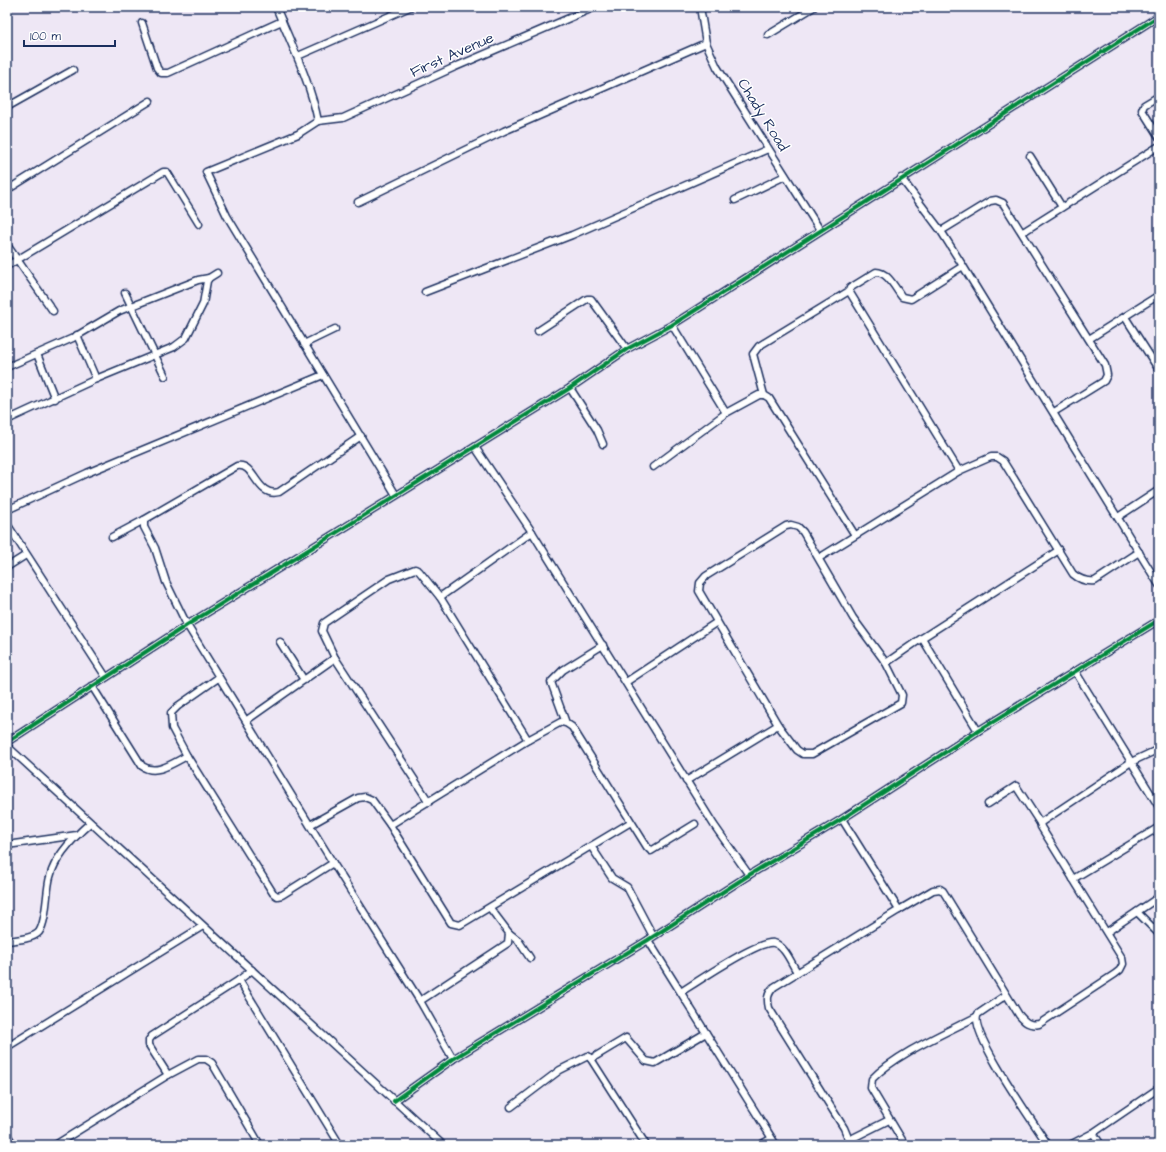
<svg xmlns="http://www.w3.org/2000/svg" width="1166" height="1152" font-family="'Architects Daughter',sans-serif">
<style>
.lines{fill:none;stroke-linecap:round;stroke-linejoin:round}
.minor-casing{stroke:#1b2f5e;stroke-width:9}
.minor{stroke:#fff;stroke-width:6}
.cycleway-casing{stroke:#fff;stroke-width:6}
.cycleway{stroke:#00873e;stroke-width:4}
.labels{text-anchor:middle;dominant-baseline:central;stroke-width:3;stroke-linejoin:round;paint-order:stroke}
.street-label{font-size:15px;fill:#1b2f5e;stroke:#fff}
</style>
<rect width="100%" height="100%" fill="#eee7f5"/>
<filter id="ink" filterUnits="userSpaceOnUse"><feTurbulence type="fractalNoise" baseFrequency=".025" numOctaves="2"/><feDisplacementMap in="SourceGraphic" scale="8" xChannelSelector="R" yChannelSelector="G"/><feConvolveMatrix kernelMatrix="1 2 1 2 8 2 1 2 1" color-interpolation-filters="sRGB"/></filter>
<g filter="url(#ink)">
<g class="lines">
<defs>
<g id="minor">
<path d="M276,7C291,44 310,81 318,121"/>
<polyline points="700,7 706,43 717,67 820,230"/>
<polyline points="142,23 157,68 161,73 168,73 282,21"/>
<polyline points="768,35 814,7"/>
<polyline points="298,56 410,7"/>
<polyline points="1159,96 1144,105 1142,110 1159,137"/>
<polyline points="7,107 73,70"/>
<polyline points="1030,156 1062,207"/>
<polyline points="901,178 941,231 963,266 1159,585"/>
<polyline points="7,190 150,101"/>
<polyline points="735,200 785,176"/>
<polyline points="358,202 504,131 706,43"/>
<polyline points="941,231 990,201 996,200 1003,203 1105,365 1107,375 1104,381 1054,412"/>
<polyline points="1023,232 1159,146"/>
<polyline points="7,245 53,311"/>
<polyline points="7,266 163,172 167,172 199,224"/>
<polyline points="425,292 572,235 768,149"/>
<polyline points="125,293 165,376"/>
<polyline points="1125,317 1159,370"/>
<polyline points="538,331 587,299 591,299 627,349"/>
<polyline points="77,335 96,379"/>
<polyline points="1089,339 1159,295"/>
<polyline points="304,344 335,329"/>
<polyline points="37,354 55,399"/>
<polyline points="7,367 73,338 119,311 198,280 209,278"/>
<polyline points="570,388 597,430 603,444"/>
<polyline points="764,395 753,354 759,346 849,291"/>
<polyline points="7,410 11,418"/>
<polyline points="726,413 759,395 764,395 769,398 855,535"/>
<polyline points="7,420 96,379 174,347 186,338 203,304 207,281 209,278 217,273"/>
<path d="M361,436L279,492C256,498 255,462 237,466L144,520V527L155,548L166,582L187,625L333,863L420,1001L453,1059"/>
<polyline points="475,447 532,532 714,825 749,875"/>
<polyline points="653,467 726,413 672,325"/>
<path d="M959,471L849,291L850,288L876,272C888,272 895,288 902,297L911,299L963,266"/>
<polyline points="396,495 227,216 206,172 298,134 318,121 343,118 455,67 595,7"/>
<polyline points="7,510 87,473 323,375"/>
<polyline points="1118,517 1159,490"/>
<polyline points="7,524 106,677"/>
<polygon points="791,525 798,527 803,532 853,618 886,663 902,695 901,703 812,754 803,754 797,750 778,725 699,591 700,583 706,576 786,526"/>
<polyline points="112,537 144,520"/>
<path d="M819,558L959,471L991,457H997L1003,461L1073,574C1080,580 1086,582 1095,581L1139,552"/>
<polyline points="7,567 26,555"/>
<polyline points="440,597 532,532"/>
<polyline points="922,638 1059,550"/>
<polyline points="280,642 304,680"/>
<polyline points="335,658 322,631 324,623 389,579 415,569 419,571 440,597 528,740"/>
<polyline points="886,663 922,638 978,731"/>
<polyline points="1075,671 1159,807"/>
<polyline points="626,682 717,622"/>
<path d="M92,686L142,766C156,776 173,763 187,756L273,893L277,896L282,895L333,863"/>
<polyline points="247,720 335,658 429,802"/>
<polyline points="566,723 551,682 563,670 603,645"/>
<polyline points="7,742 187,625 570,388 627,349 672,325 1159,16"/>
<polyline points="7,746 443,1145"/>
<polyline points="187,756 172,728 171,713 178,706 218,678"/>
<polyline points="686,781 778,725"/>
<polyline points="988,804 1016,786 1040,823"/>
<path d="M842,819L899,910L774,987C767,994 767,999 769,1008L844,1128L849,1140L844,1145"/>
<polyline points="310,825 358,798 365,797 372,800 390,825 451,923 460,925 591,846 612,878 627,887 653,936"/>
<polyline points="390,825 528,740 561,722 566,723 572,727 647,847 651,851 695,824"/>
<polyline points="7,845 77,835"/>
<polyline points="591,846 631,822"/>
<polyline points="1073,879 1159,827"/>
<path d="M899,910L933,890L940,889L943,891L1019,1015C1025,1022 1029,1026 1039,1024L1115,974L1120,970L1123,964L1122,958L1041,827L1040,823L1131,762L1159,749"/>
<polyline points="1137,912 1159,934"/>
<polyline points="1107,932 1159,897"/>
<polyline points="509,933 518,940 530,958"/>
<polyline points="648,940 776,1145"/>
<path d="M7,941C16,940 33,939 39,932C47,921 46,891 50,877C55,856 74,837 90,823"/>
<polyline points="252,970 239,980 340,1145"/>
<path d="M681,992C695,983 760,939 774,943C785,946 791,963 797,972"/>
<path d="M1006,995L978,1014C967,1030 1036,1126 1048,1145"/>
<polyline points="420,1001 508,943 509,933 490,908"/>
<polyline points="7,1047 203,926"/>
<polyline points="591,1059 626,1038 646,1061 655,1063 706,1033"/>
<polyline points="168,1075 149,1045 149,1040 152,1036 239,980"/>
<polyline points="394,1101 453,1059 648,940 749,875 842,819 978,731 1159,620"/>
<polyline points="511,1107 560,1070 588,1056 591,1059 646,1145"/>
<polyline points="1093,1133 1159,1088"/>
<polyline points="7,1135 14,1145"/>
<polyline points="849,1140 889,1120"/>
<polyline points="55,1145 168,1075 198,1059 206,1059 212,1063 260,1145"/>
<polyline points="760,1145 771,1139"/>
<path d="M905,1145L871,1088L872,1079C896,1054 945,1033 976,1017"/>
<polyline points="1070,1145 1093,1133 1101,1145"/>
</g>
</defs>
<use href="#minor" class="minor-casing"/>
<use href="#minor" class="minor"/>
<defs>
<g id="cycleway">
<polyline points="7,742 187,625 570,388 627,349 672,325 1159,16"/>
<polyline points="394,1101 453,1059 648,940 749,875 842,819 978,731 1159,620"/>
</g>
</defs>
<use href="#cycleway" class="cycleway-casing"/>
<use href="#cycleway" class="cycleway"/>
</g>
</g>
<g class="labels">
<g class="street-label">
<text transform="translate(452 55) rotate(-24)">First Avenue</text>
<text transform="translate(763 115) rotate(58)">Chady Road</text>
</g>
</g>
<rect width="1166" height="1152" fill="none" stroke="#fff" stroke-width="24"/>
<rect x="12" y="12" width="1142" height="1128" fill="none" stroke="#1b2f5e" stroke-width="1.5" filter="url(#ink)"/>
<path d="M24 40v6h91v-6" fill="none" stroke="#1b2f5e" stroke-width="2"/>
<text x="30" y="40" font-size="12" fill="#1b2f5e" stroke="#ffffff" stroke-width="3" paint-order="stroke">100 m</text>
</svg>
